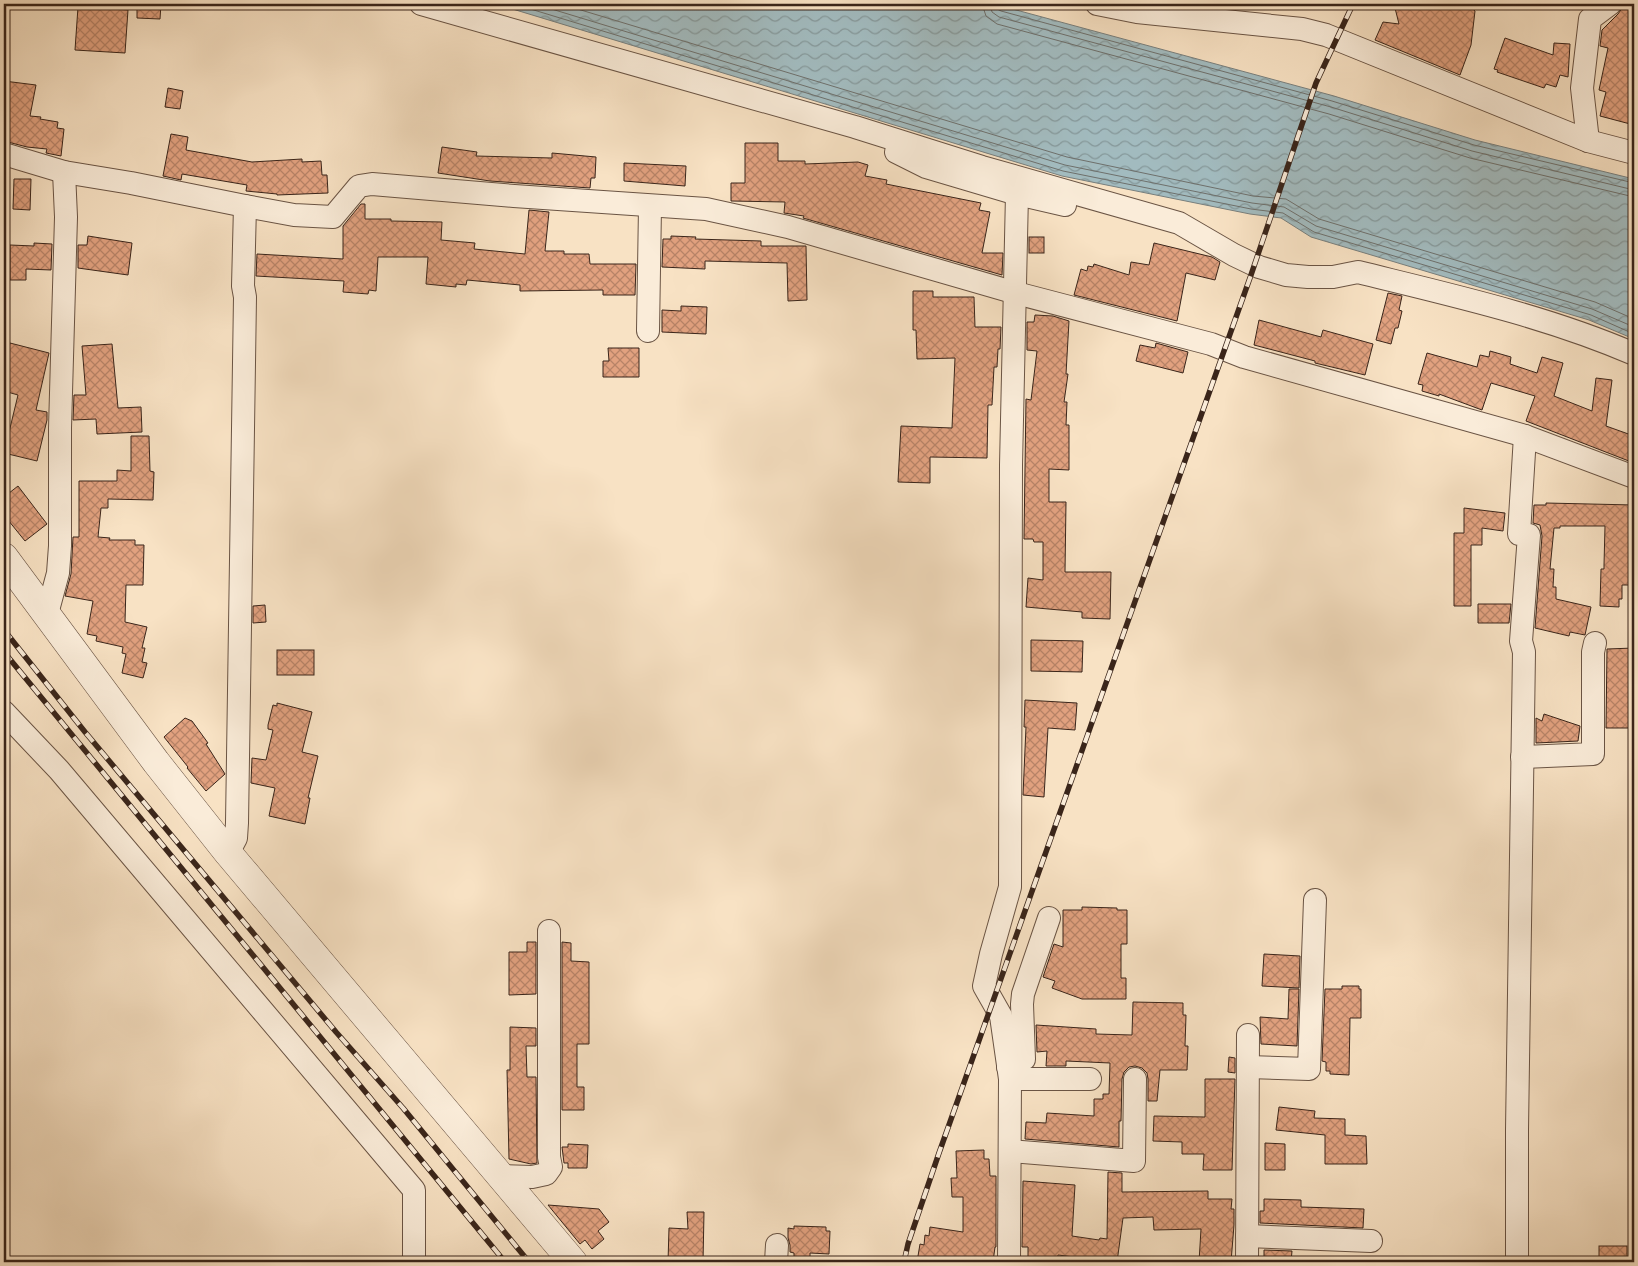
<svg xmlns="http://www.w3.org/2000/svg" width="1638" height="1266" font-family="'IM FELL French Canon',serif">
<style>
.water{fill:url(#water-waves);stroke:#787f7d}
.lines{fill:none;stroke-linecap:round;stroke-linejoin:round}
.shore{stroke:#6e706c;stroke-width:1}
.building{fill:url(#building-cross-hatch);stroke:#3a251a}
.minor-casing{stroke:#6a5444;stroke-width:24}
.tertiary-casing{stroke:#6a5444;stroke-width:29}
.minor{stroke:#faecd9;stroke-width:22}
.tertiary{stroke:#faecd9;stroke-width:28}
.rail-casing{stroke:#3a251a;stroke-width:5.5}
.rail{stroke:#faecd9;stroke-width:4;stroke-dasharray:11;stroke-linecap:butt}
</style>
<defs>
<pattern id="water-waves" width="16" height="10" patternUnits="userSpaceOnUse" patternTransform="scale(1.25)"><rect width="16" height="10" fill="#a2bbbf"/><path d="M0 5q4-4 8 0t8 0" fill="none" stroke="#85989a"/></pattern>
<pattern id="building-cross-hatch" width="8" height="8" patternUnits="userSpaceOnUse" patternTransform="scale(1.25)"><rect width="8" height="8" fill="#e1a17f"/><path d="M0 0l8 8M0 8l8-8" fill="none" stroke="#b78367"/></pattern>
</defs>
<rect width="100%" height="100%" fill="#f8e2c4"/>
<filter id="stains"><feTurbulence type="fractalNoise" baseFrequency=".004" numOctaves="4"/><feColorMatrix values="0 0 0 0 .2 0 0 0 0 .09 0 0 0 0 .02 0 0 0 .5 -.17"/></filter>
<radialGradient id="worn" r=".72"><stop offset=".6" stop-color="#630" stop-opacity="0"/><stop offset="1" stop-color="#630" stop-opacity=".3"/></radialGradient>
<polygon class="water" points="496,4 994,4 1334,96 1475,140 1634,179 1634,339 1589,320 1311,237 1281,218 1250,214 1062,176"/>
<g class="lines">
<g class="shore">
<polyline points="514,4 1063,171 1251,209 1283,213 1314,232 1591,315 1634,334"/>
<polyline points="535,4 1065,165 1252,203 1284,207 1316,226 1592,309 1634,327"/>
<polyline points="561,4 1067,157 1253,196 1286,199 1319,219 1595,302 1634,319"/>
<polyline points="982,4 986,16 997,24 1329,114 1470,158 1634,197"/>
<polyline points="990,4 992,12 999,17 1331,107 1472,151 1634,190"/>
<polyline points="996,4 997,9 1001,11 1332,101 1474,145 1634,183"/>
</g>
</g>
<g class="building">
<polygon points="137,4 161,4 160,19 137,18"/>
<polygon points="1394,4 1467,4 1475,11 1471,45 1460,75 1375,40 1383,22 1399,24"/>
<polygon points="1625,4 1634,4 1634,125 1600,116 1606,92 1599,90 1608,48 1600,46 1602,30 1618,14"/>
<polygon points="78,7 128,10 125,53 75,50"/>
<polygon points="1505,38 1553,55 1554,43 1570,44 1568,77 1560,75 1556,87 1546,84 1544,88 1497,72 1498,70 1494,69"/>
<polygon points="4,81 36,85 30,116 41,117 40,119 58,122 57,128 64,129 61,156 46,153 47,149 27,147 4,141"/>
<polygon points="168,88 183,91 180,109 165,107"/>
<polygon points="171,134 188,137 186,150 252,162 302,159 302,162 321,161 322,175 327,175 328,193 277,195 277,194 246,191 247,185 182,174 181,180 163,176"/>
<polygon points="745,143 778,143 778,161 805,161 805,164 858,162 868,165 865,176 887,180 886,184 981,203 979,210 990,212 982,253 1003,253 1002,275 803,218 804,216 784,213 785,202 731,201 731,183 745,183"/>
<polygon points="442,147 477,152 476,156 552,158 552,153 596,157 595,178 591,178 590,188 490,181 438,173"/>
<polygon points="624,163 686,166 685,186 624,181"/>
<polygon points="14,179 31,179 30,210 13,209"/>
<polygon points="361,204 365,204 365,219 391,219 391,221 442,222 441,240 475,243 474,249 525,254 529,210 549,212 545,251 564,251 564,254 589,254 590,264 636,264 635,295 603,295 603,290 520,291 520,285 467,280 466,285 456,284 456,287 426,284 428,257 378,257 376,291 369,290 368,294 343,292 344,281 256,276 257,254 343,259 343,226"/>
<polygon points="88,236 132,243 128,275 78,268 78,245 87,245"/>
<polygon points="671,236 696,237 695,239 761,241 761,246 806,246 807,300 788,301 787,263 705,261 705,269 662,267 663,239 671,239"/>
<rect x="1029" y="237" width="15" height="16"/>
<polygon points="34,243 52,244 51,270 26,269 26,280 10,280 10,245 34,246"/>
<polygon points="1154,243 1212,257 1220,262 1215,280 1186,273 1177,321 1074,295 1081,269 1087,271 1088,266 1093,267 1094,264 1129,275 1131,262 1149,265"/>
<polygon points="913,291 933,291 933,297 974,297 975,327 1001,327 1000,349 998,349 997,367 994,367 992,405 988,405 987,458 930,457 930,483 898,482 901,426 952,428 955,358 917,359 916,330 913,330"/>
<polygon points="1388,293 1402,296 1399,310 1402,311 1398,328 1395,328 1391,344 1376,340"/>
<polygon points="681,306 707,307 706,334 662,332 662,310 681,311"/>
<polygon points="1035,315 1053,316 1069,321 1066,374 1068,374 1064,402 1067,402 1066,425 1069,425 1069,470 1049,469 1049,502 1066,502 1065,572 1111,572 1110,619 1082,618 1082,612 1026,607 1028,578 1043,580 1043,542 1034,542 1033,539 1024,539 1026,399 1031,400 1037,351 1027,350 1027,322 1034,322"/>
<polygon points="1259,320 1321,337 1323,330 1373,344 1365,375 1315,363 1315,361 1254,345"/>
<polygon points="10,343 49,353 36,410 47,412 47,420 37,461 4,453 18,395 4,391 4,370"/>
<polygon points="1156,343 1188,352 1183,373 1136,361 1140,345 1155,348"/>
<polygon points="112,344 118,408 141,407 142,432 97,434 96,419 73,420 74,395 86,395 82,346"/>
<polygon points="608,348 639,348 639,377 603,377 603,361 609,361"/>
<polygon points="1490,351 1511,357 1510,364 1537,373 1542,357 1563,363 1554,396 1592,411 1596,378 1612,380 1606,426 1634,436 1634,463 1526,421 1535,396 1491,383 1482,410 1439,394 1439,396 1422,391 1423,385 1418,384 1427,353 1477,367 1480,355 1489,357"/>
<polygon points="131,436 149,436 150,471 154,472 153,500 108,499 108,508 101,508 98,537 110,538 109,540 135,540 135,545 144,545 143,585 126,585 125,622 147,627 142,648 145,648 142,662 147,663 143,678 122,673 126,654 122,653 123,647 96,641 97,636 87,634 93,601 65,596 71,574 73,537 79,537 79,481 117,481 117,470 131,471"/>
<polygon points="18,486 47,524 25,541 4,515 4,497"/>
<polygon points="1546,503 1634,505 1634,585 1622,585 1622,599 1619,599 1619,607 1600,606 1601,569 1604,569 1604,565 1605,526 1560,526 1560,528 1554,528 1550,569 1554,569 1553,587 1556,587 1556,599 1591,607 1585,635 1570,632 1569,636 1535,628 1542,536 1540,525 1533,523 1534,505 1546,505"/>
<polygon points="1464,508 1505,513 1503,531 1482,528 1482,545 1471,545 1471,606 1454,606 1454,533 1464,533"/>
<polygon points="1478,604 1511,604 1509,623 1478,623"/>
<polygon points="265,605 266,622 253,623 253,606"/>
<polygon points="1031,640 1083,641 1082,672 1031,671"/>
<polygon points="1634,648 1634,728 1606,728 1607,649"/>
<rect x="277" y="650" width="37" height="25"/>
<polygon points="1025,700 1077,703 1075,730 1048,728 1044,797 1023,795 1026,727 1024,727"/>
<polygon points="277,703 312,712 302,752 318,756 308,798 310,798 305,824 269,816 275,788 251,783 252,758 266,760 273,730 268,729 268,725 273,705 277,706"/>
<polygon points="1544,714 1580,726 1578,741 1536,743 1536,718 1542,721"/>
<polygon points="185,718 192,721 208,743 206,744 225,774 206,791 187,768 188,767 164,737"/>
<polygon points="1082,907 1117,908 1117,910 1127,910 1127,944 1121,944 1121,978 1126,978 1126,999 1082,999 1052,988 1055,981 1043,977 1054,944 1063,947 1063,910 1082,910"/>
<polygon points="527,942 536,942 536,994 509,995 509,952 527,952"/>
<polygon points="562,942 571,943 571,961 589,962 589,1044 577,1044 577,1087 584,1087 584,1110 562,1110"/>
<polygon points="1264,954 1300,956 1299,988 1262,986"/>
<polygon points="1342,986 1359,986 1359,989 1361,989 1361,1018 1350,1018 1349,1075 1330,1074 1330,1071 1326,1071 1326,1062 1322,1061 1325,989 1342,989"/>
<polygon points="1289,989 1299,989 1297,1046 1261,1044 1260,1017 1288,1019"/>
<polygon points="1133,1002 1183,1003 1183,1015 1186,1015 1185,1046 1188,1046 1187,1070 1160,1070 1157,1101 1148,1101 1148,1079 1147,1073 1142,1068 1135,1066 1129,1067 1124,1072 1122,1079 1121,1121 1119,1121 1119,1147 1025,1139 1026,1122 1046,1123 1047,1113 1094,1116 1094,1099 1103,1099 1103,1094 1109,1094 1110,1063 1066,1061 1066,1066 1046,1066 1047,1051 1037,1052 1036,1025 1096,1029 1096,1034 1132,1035"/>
<polygon points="510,1027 536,1028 536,1046 526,1046 527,1077 536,1077 537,1163 531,1164 509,1159 507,1070 510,1070"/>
<polygon points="1229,1057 1235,1058 1235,1073 1228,1072"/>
<polygon points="1205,1079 1235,1079 1232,1170 1203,1170 1204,1154 1182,1154 1182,1142 1153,1141 1154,1116 1205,1117"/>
<polygon points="1279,1107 1315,1111 1314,1118 1345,1119 1345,1135 1366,1136 1367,1164 1325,1164 1325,1135 1276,1130"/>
<polygon points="1265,1143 1285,1144 1285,1170 1265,1170"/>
<polygon points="568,1144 588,1145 587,1168 568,1168 568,1163 564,1163 562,1147 568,1147"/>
<polygon points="984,1150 984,1159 989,1159 990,1176 996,1176 996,1247 995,1247 993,1262 917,1262 920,1244 924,1245 925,1235 929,1236 930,1227 963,1232 963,1197 952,1197 951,1178 957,1178 956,1151"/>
<polygon points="1108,1172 1122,1173 1122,1192 1208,1191 1208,1199 1232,1199 1231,1209 1234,1209 1234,1225 1231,1262 1199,1262 1201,1229 1154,1230 1153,1217 1123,1218 1117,1262 1097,1262 1098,1260 1058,1255 1057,1262 1028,1262 1028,1247 1022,1247 1023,1181 1075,1185 1072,1236 1099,1240 1100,1238 1107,1239"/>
<polygon points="1264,1199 1301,1200 1301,1207 1364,1209 1363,1228 1260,1223 1260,1211 1264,1211"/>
<polygon points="548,1205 599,1209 609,1222 598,1231 604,1239 592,1249 585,1240 580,1244"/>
<polygon points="687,1212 704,1212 703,1262 668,1262 669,1228 688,1229"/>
<polygon points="794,1226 826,1227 826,1231 830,1231 829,1254 810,1253 810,1262 794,1262 794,1253 790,1252 790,1245 788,1238 788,1228 794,1229"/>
<rect x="1599" y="1246" width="28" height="16"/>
<polygon points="1264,1250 1292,1251 1291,1262 1264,1262"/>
</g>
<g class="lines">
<defs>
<g id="minor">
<path d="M421,4L855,127L982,167L1179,223L1234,255L1259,267L1286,275L1308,277H1333L1358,272C1451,295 1546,316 1634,354"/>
<polyline points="1097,4 1137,12 1302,29 1326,35 1588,141 1634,153"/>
<polyline points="1588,141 1582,88 1590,19 1610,4"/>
<polyline points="896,152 926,167 1017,194 1065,205"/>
<polyline points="4,154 64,172 131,183 245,206 294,215 333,217 359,186 372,184 514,196 706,209 788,227 1016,293 1211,344 1244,357 1525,436 1634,477"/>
<polyline points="648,331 650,207"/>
<polyline points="47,614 58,573 60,546 60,428 66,217 64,172"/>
<polyline points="4,712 59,770 414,1190 414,1262"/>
<polyline points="1522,757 1593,754 1593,652 1595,643"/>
<polyline points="228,853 236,838 237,823 245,297 243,286 245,206"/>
<polyline points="1008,1067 1024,1059 1022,1004 1023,994 1049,918"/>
<polyline points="1248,1067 1309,1069 1315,900"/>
<polyline points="1010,1079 1090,1079"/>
<polyline points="1010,1151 1134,1161 1135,1079"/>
<polyline points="499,1176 532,1177 546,1174 551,1167 549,1157 549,931"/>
<polyline points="1247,1236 1371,1241"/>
<polyline points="776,1262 777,1245"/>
<polyline points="1009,1262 1010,1079 1001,1016 984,986 991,954 1010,887 1011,465 1017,194"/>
<polyline points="1247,1262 1248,1035"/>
<polyline points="1517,1262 1517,1130 1524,652 1521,641 1529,535 1519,534 1525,436"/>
</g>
<polyline id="tertiary" points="4,557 156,762 228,853 573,1262"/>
</defs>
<use href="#minor" class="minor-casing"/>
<use href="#tertiary" class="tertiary-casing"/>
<use href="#minor" class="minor"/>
<use href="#tertiary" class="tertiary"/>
<defs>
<g id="rail">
<polyline points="4,630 85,732 336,1032 403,1108 529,1262"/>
<polyline points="4,652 505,1262"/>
<polyline points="904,1262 908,1244 939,1153 1251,275 1316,83 1353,4"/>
</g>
</defs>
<use href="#rail" class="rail-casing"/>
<use href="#rail" class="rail"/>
</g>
<rect width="1638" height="1266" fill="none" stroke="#f8e2c4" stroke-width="20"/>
<rect x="5" y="5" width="1628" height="1256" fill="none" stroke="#3a251a" stroke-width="2.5"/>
<rect x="10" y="10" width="1618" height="1246" fill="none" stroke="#3a251a"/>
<rect width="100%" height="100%" filter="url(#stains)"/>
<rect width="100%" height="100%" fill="url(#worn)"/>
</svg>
